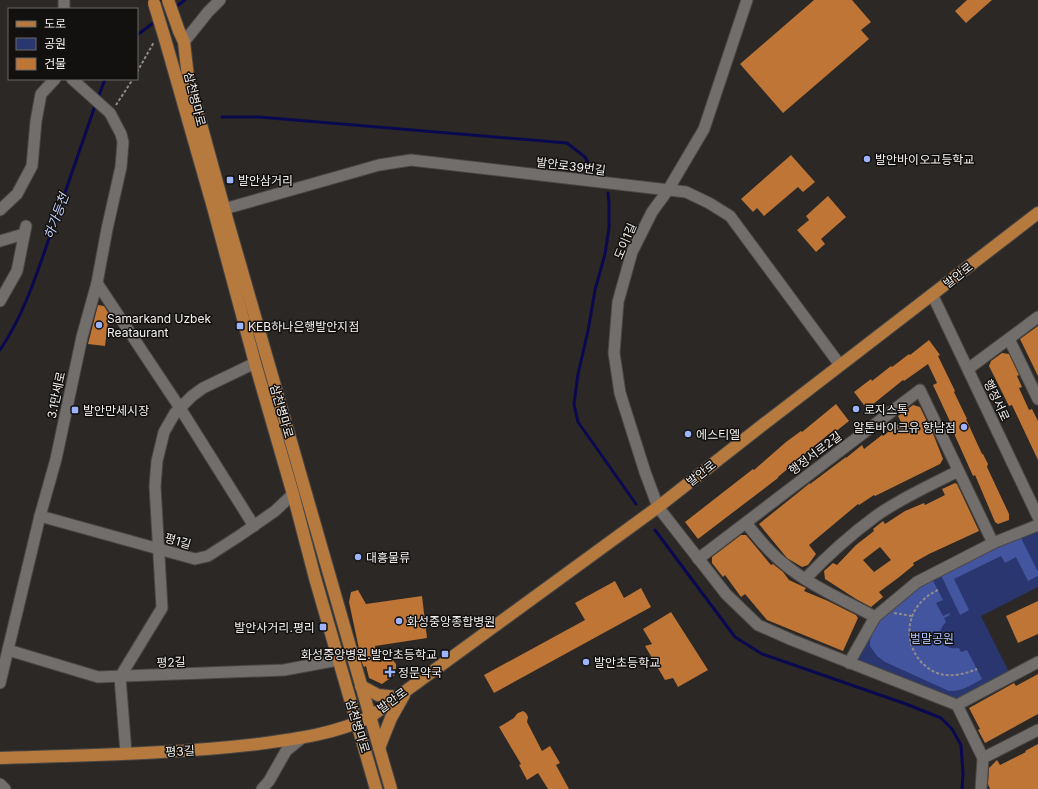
<svg xmlns="http://www.w3.org/2000/svg" width="1038" height="789" font-family="Inter,'Noto Sans KR',sans-serif">
<style>
.green{fill:#29366f}
.forest{fill:#42559e}
.lines{fill:none;stroke-linecap:round;stroke-linejoin:round}
.stream{stroke:#0a094f;stroke-width:3}
.building{fill:#be7536;fill-rule:evenodd}
.minor-casing{stroke:#494644;stroke-width:13}
.major-casing{stroke:#494644;stroke-width:14}
.path{stroke:#8f8c8a;stroke-width:2;stroke-dasharray:3 2;stroke-linecap:butt}
.minor{stroke:#726e6c;stroke-width:11}
.major{stroke:#b67a3f;stroke-width:12}
.major-bridge-casing{stroke:#494644;stroke-width:14;stroke-linecap:butt}
.major-bridge{stroke:#b67a3f;stroke-width:12}
.poi-dot{fill:#9db4fd;stroke:#121110;stroke-width:1.5}
.labels{text-anchor:middle;dominant-baseline:central;stroke-width:3;stroke-linejoin:round;paint-order:stroke}
.street-label{font-size:12px;fill:#f3f0ef;stroke:#121110}
.poi-label{font-size:12px;fill:#f3f0ef;stroke:#121110;text-anchor:start}
.park-label{font-size:12px;fill:#abbffc;stroke:#121110}
.water-label{font-size:13px;font-style:italic;fill:#c5d3fd;stroke:#121110}
</style>
<rect width="100%" height="100%" fill="#2b2825"/>
<polygon class="green" points="1038,525 1038,587 981,616 1011,676 957,705 849,663 875,617 917,582"/>
<g class="forest">
<polygon points="1018,532 1038,572 1038,576 1028,581 1016,557 1005,563 1001,556 954,579 969,610 960,615 939,571"/>
<path d="M930,575L943,600L936,603L943,616L949,613L950,615L944,618L946,622C934,634 941,651 959,648L961,652L967,650L982,679C971,685 961,692 949,691L885,662L877,656L870,646V640L881,612Z"/>
</g>
<g class="lines">
<g class="stream">
<polyline points="174,8 185,0"/>
<polyline points="137,35 156,21"/>
<polyline points="98,98 105,79"/>
<polyline points="222,117 259,117 567,143 585,157 590,167"/>
<polyline points="608,193 609,203 609,228 605,254 595,290 588,331 578,374 574,404 578,422 636,504"/>
<path d="M0,350C24,315 37,273 51,233C66,190 81,146 96,103"/>
<polyline points="655,530 735,637 762,654 906,704 941,718 952,729 961,745 963,774 962,789"/>
</g>
</g>
<g class="building">
<polygon points="814,0 852,0 871,22 861,30 869,39 783,113 740,64"/>
<polygon points="967,0 992,0 966,23 955,11"/>
<polygon points="791,155 815,182 803,192 798,187 764,216 757,208 753,212 741,199"/>
<polygon points="828,196 846,217 821,239 825,244 816,252 797,230 809,220 806,216"/>
<polygon points="98,305 104,306 109,314 105,346 88,344"/>
<polygon points="1038,326 1038,376 1020,339"/>
<polygon points="929,340 940,355 938,356 955,391 954,392 967,419 966,419 982,454 983,454 988,464 987,467 1009,514 1009,520 998,524 995,522 975,475 973,476 952,429 953,428 933,385 937,383 928,364 904,381 903,380 867,409 854,392 871,379 872,381 891,366 892,367 909,354 910,355"/>
<polygon points="1002,353 1009,354 1019,375 1017,376 1022,387 1019,388 1029,410 1032,409 1038,421 1038,460 1012,405 1009,406 989,366 991,361"/>
<polygon points="836,404 849,421 835,432 834,430 813,447 797,460 797,461 778,477 778,478 698,539 685,522 753,469 754,470 786,442 801,431 802,432"/>
<polygon points="913,405 920,407 934,436 943,459 940,464 875,496 874,495 859,505 858,504 809,545 816,554 808,565 802,567 787,558 759,524 810,483 810,484 846,457 846,458 862,445 864,449 882,435 883,436 901,422 898,416"/>
<path d="M955,483L957,484L979,531L929,554L913,563L914,565L898,578L879,592L883,597L871,607L856,599L825,579L824,571L833,563L837,565L856,545L874,531L873,529L883,521L885,524L905,511L924,503L925,505L945,495L942,489ZM880,547L891,560L874,572L863,560Z"/>
<polygon points="741,535 746,535 771,565 773,564 783,572 789,580 806,588 804,591 828,601 856,615 858,618 843,651 767,620 745,594 741,597 725,575 723,577 712,563 712,557"/>
<polygon points="615,581 624,598 641,588 651,607 494,693 484,675 585,620 575,603"/>
<polygon points="358,590 366,604 422,596 427,638 375,646 379,662 392,659 396,664 396,674 382,684 369,678 366,666 364,667 362,663 349,602 351,592"/>
<polygon points="1038,601 1038,634 1018,643 1006,616"/>
<polygon points="671,612 708,670 678,687 673,678 665,680 645,646 652,644 643,629"/>
<polygon points="1038,674 1038,714 985,743 978,730 980,729 969,708 1014,683 1016,686"/>
<polygon points="523,711 526,713 528,717 527,722 542,751 550,746 560,763 556,765 569,789 548,789 538,773 527,780 519,765 521,764 499,727 514,718 516,715 518,713"/>
<polygon points="1038,744 1038,789 990,789 988,784 989,768 997,760 1000,765 1026,752 1025,751"/>
</g>
<g class="lines">
<defs>
<g id="minor">
<polyline points="747,0 704,129 668,190 652,212 632,252 618,302 614,353 620,393 645,472 658,507 726,594 758,625 792,640 957,705"/>
<polyline points="64,9 64,0"/>
<polyline points="184,42 208,12 220,0"/>
<polyline points="224,209 379,165 411,160 686,192 709,203 730,216 840,365"/>
<polyline points="0,210 17,194 32,166 36,121 41,94 55,79"/>
<polyline points="0,241 24,234"/>
<polyline points="97,283 180,408 254,526"/>
<polyline points="932,294 1038,517"/>
<polyline points="0,301 17,271 26,226"/>
<polyline points="1009,339 1038,399"/>
<polyline points="968,369 1038,317"/>
<polyline points="40,516 195,559 208,556 239,536 275,511 293,494"/>
<path d="M746,523C757,537 769,552 783,563C810,586 844,600 875,617"/>
<polyline points="698,559 920,390 993,543"/>
<path d="M805,579C827,556 850,535 876,516C901,498 931,485 958,471"/>
<polyline points="8,650 98,677 284,670 338,660"/>
<polyline points="849,663 875,617 917,582 993,543 1038,525"/>
<polyline points="0,683 40,516 56,459 82,337 97,283 107,229 121,167 123,142 121,134 110,113 72,79"/>
<polyline points="957,705 1038,662"/>
<polyline points="957,705 983,758 981,789"/>
<polyline points="126,753 120,677 162,608 155,486 157,461 164,432 175,413 192,396 203,388 255,363"/>
<polyline points="983,758 1038,730"/>
<polyline points="0,784 5,789"/>
<polyline points="262,789 269,781 286,751 302,738"/>
</g>
<g id="major">
<polyline points="179,31 184,42 188,77 229,226 391,789"/>
<polyline points="165,39 213,207 255,363 293,494 315,578 376,789"/>
<polyline points="361,686 378,695 397,697"/>
<polyline points="379,748 391,718 404,695"/>
<path d="M0,758C86,755 173,754 258,744C296,739 335,734 370,717L658,507L760,427L1038,213"/>
</g>
</defs>
<use href="#minor" class="minor-casing"/>
<use href="#major" class="major-casing"/>
<g class="path">
<polyline points="137,72 154,42"/>
<polyline points="116,105 133,79"/>
<path d="M938,590C932,593 927,596 922,601C900,623 908,661 937,673C949,678 965,674 977,669"/>
<polyline points="894,613 912,616"/>
</g>
<use href="#minor" class="minor"/>
<use href="#major" class="major"/>
<defs>
<g id="major-bridge">
<polyline points="168,0 179,31"/>
<polyline points="154,3 165,39"/>
</g>
</defs>
<use href="#major-bridge" class="major-bridge-casing"/>
<use href="#major-bridge" class="major-bridge"/>
</g>
<g class="poi-dot">
<circle cx="867" cy="159" r="4"/>
<rect x="226" y="176" width="8" height="8" rx="2"/>
<circle cx="99" cy="325" r="4"/>
<rect x="236" y="322" width="8" height="8" rx="2"/>
<circle cx="856" cy="409" r="4"/>
<rect x="71" y="406" width="8" height="8" rx="2"/>
<circle cx="964" cy="427" r="4"/>
<circle cx="688" cy="434" r="4"/>
<circle cx="358" cy="557" r="4"/>
<circle cx="399" cy="621" r="4"/>
<rect x="319" y="623" width="8" height="8" rx="2"/>
<rect x="441" y="650" width="8" height="8" rx="2"/>
<circle cx="586" cy="662" r="4"/>
<path d="M388 666h4v4h4v4h-4v4h-4v-4h-4v-4h4z"/>
</g>
<g class="labels">
<g class="street-label">
<text transform="translate(195 99) rotate(76)">삼천병마로</text>
<text transform="translate(571 166) rotate(7)">발안로39번길</text>
<text transform="translate(625 241) rotate(-67)">도이1길</text>
<text transform="translate(958 275) rotate(-38)">발안로</text>
<text transform="translate(56 395) rotate(-78)">3.1만세로</text>
<text transform="translate(997 400) rotate(65)">행정서로</text>
<text transform="translate(282 411) rotate(74)">삼천병마로</text>
<text transform="translate(815 453) rotate(-37)">행정서로2길</text>
<text transform="translate(701 473) rotate(-38)">발안로</text>
<text transform="translate(178 541) rotate(16)">평1길</text>
<text transform="translate(171 662) rotate(-2)">평2길</text>
<text transform="translate(392 700) rotate(-36)">발안로</text>
<text transform="translate(358 726) rotate(73)">삼천병마로</text>
<text transform="translate(180 751) rotate(-3)">평3길</text>
</g>
<g class="poi-label">
<text x="875" y="159">발안바이오고등학교</text>
<text x="238" y="180">발안삼거리</text>
<text x="107" y="318">Samarkand Uzbek<tspan x="107" dy="14">Reataurant</tspan></text>
<text x="248" y="326">KEB하나은행발안지점</text>
<text x="864" y="409">로지스톡</text>
<text x="83" y="410">발안만세시장</text>
<text x="956" y="427" text-anchor="end">알톤바이크유 향남점</text>
<text x="696" y="434">에스티엘</text>
<text x="366" y="557">대흥물류</text>
<text x="407" y="621">화성중앙종합병원</text>
<text x="315" y="627" text-anchor="end">발안사거리.평리</text>
<text x="437" y="654" text-anchor="end">화성중앙병원.발안초등학교</text>
<text x="594" y="662">발안초등학교</text>
<text x="398" y="672">정문약국</text>
</g>
<g class="park-label">
<text x="932" y="638">벌말공원</text>
</g>
<g class="water-label">
<text transform="translate(56 216) rotate(-70)">하가등천</text>
</g>
</g>
<rect x="8" y="8" width="130" height="72" fill="#121110" stroke="#6c6a69"/>
<rect x="16" y="21" width="20" height="6" fill="#b67a3f" stroke="#6c6a69"/>
<text x="44" y="28" font-size="12" fill="#f3f0ef">도로</text>
<rect x="16" y="38" width="20" height="12" fill="#29366f" stroke="#6c6a69"/>
<text x="44" y="48" font-size="12" fill="#f3f0ef">공원</text>
<rect x="16" y="58" width="20" height="12" fill="#be7536" stroke="#6c6a69"/>
<text x="44" y="68" font-size="12" fill="#f3f0ef">건물</text>
</svg>
